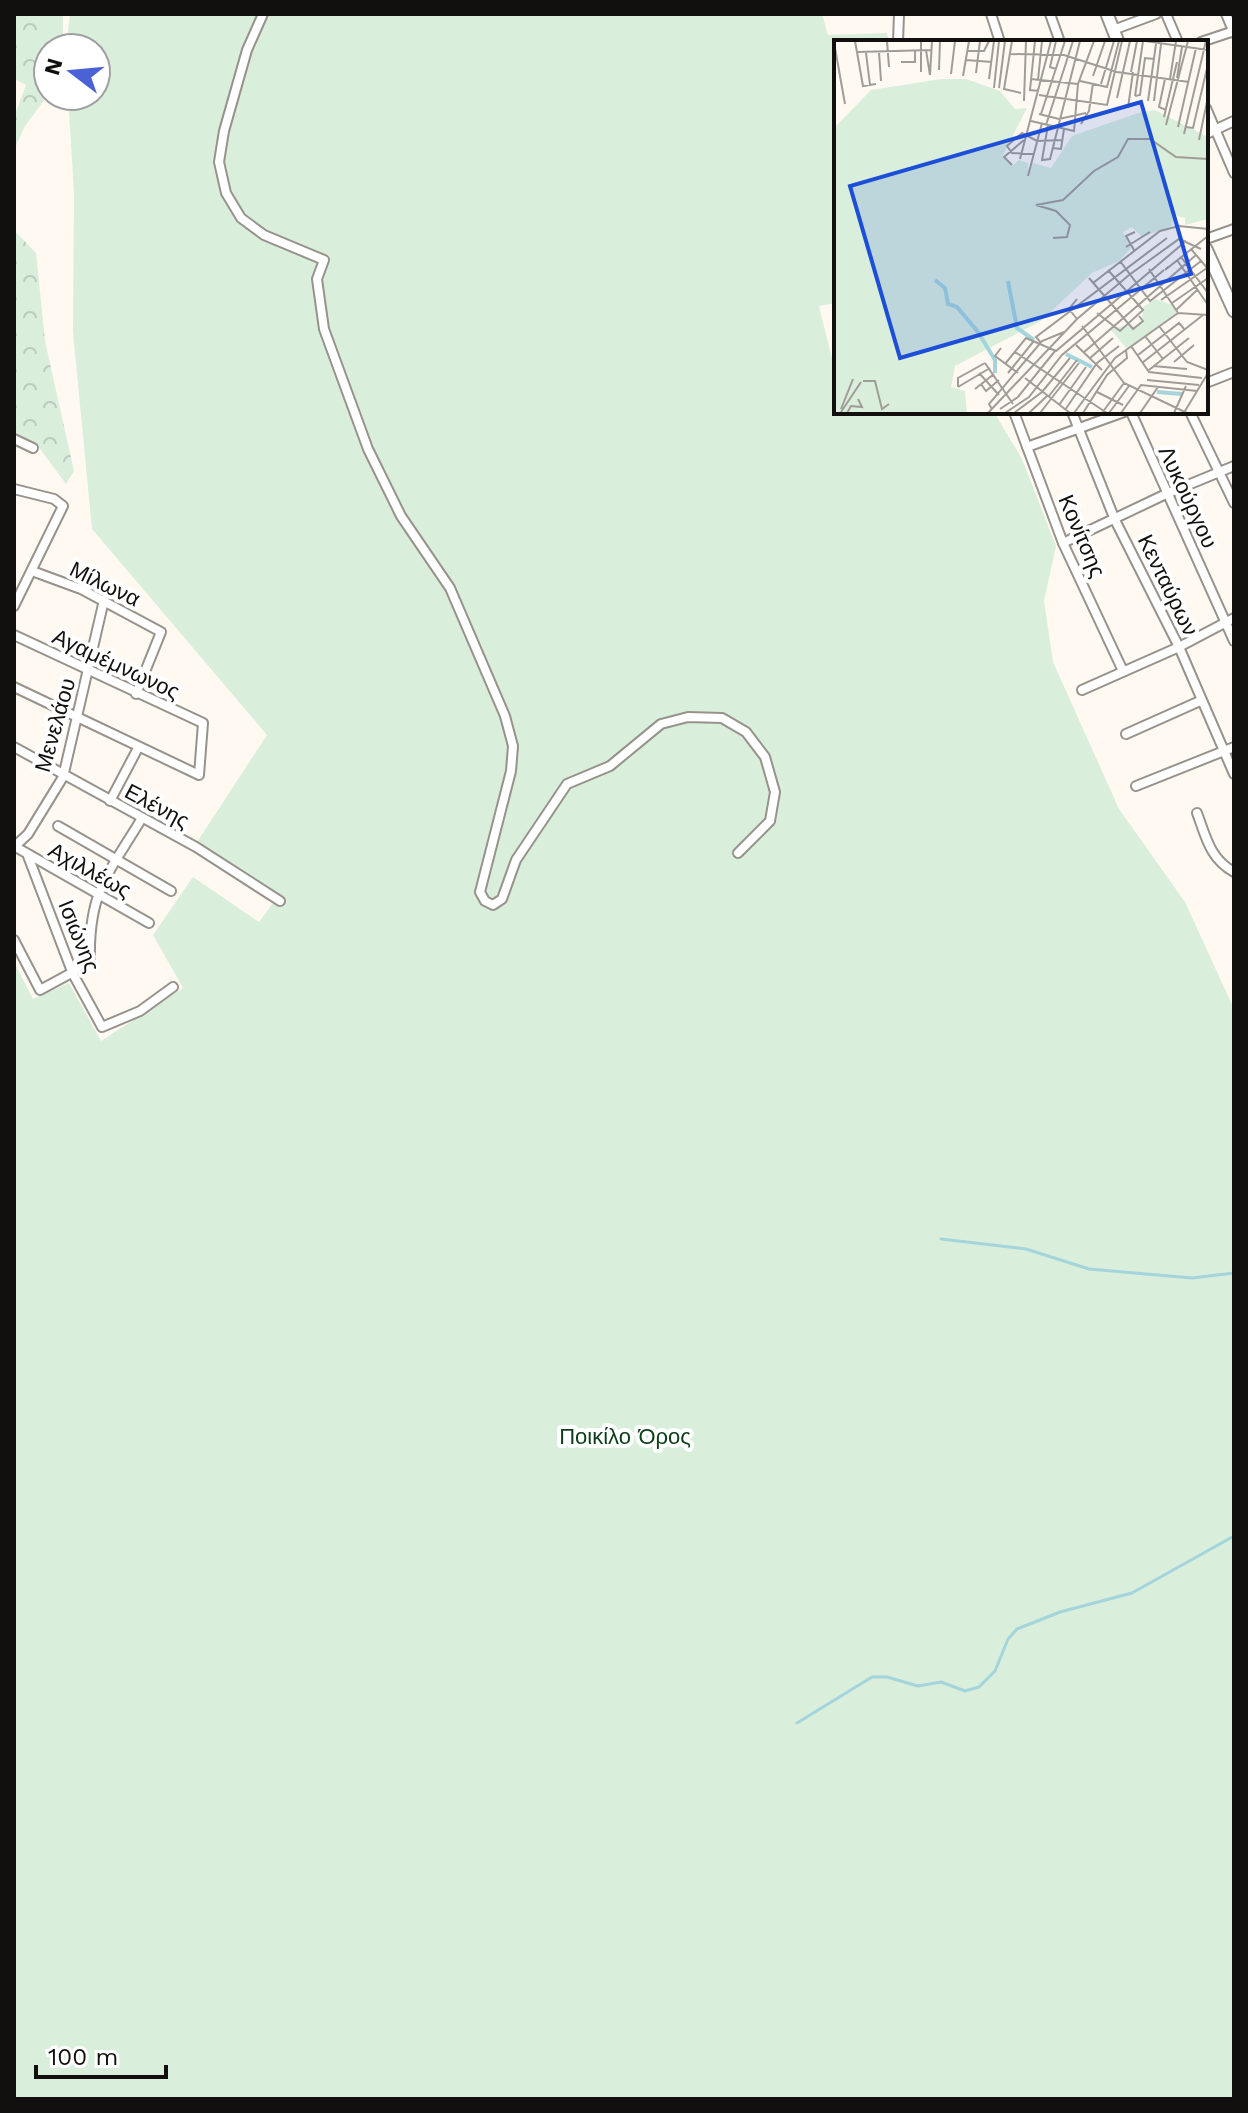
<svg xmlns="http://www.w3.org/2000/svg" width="1248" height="2113" font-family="'Work Sans',sans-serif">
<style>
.forest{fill:url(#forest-crowns)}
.park{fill:#daeedc}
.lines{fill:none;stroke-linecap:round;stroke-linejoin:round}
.stream{stroke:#a4d4dc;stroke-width:3}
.street-casing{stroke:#97928b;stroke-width:12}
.secondary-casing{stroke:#97928b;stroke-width:15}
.street{stroke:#fff;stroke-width:8}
.secondary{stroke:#fff;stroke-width:11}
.labels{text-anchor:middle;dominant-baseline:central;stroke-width:8;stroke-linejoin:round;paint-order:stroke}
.street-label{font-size:22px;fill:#12100e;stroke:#fff}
.park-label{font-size:22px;fill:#0e3d19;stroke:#fff}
.inset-river{fill:none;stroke:#a4d4dc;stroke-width:4}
.inset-road{fill:none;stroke:#a09c97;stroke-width:2}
.view{fill:#1d4ed8;fill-opacity:0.15;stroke:#1d4ed8;stroke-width:4}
.inset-edge{fill:none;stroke:#12100e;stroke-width:4}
</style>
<defs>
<pattern id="forest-crowns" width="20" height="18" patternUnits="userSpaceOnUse" patternTransform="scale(2)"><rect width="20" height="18" fill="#daeedc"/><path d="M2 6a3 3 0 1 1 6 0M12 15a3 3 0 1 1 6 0" fill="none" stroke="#bacbbc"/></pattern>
</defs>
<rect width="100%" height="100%" fill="#fff9f2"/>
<g class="forest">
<polygon points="14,14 63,14 63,48 48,48 48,95 25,126 14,150 14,117 26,85 14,79"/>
<polygon points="14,230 36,253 45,341 74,471 66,484 35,442 14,435"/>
</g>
<polygon class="park" points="70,14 822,14 828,35 887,33 889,42 836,42 836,303 819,306 836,375 836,412 994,412 1022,459 1056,546 1044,601 1053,662 1119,809 1185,902 1234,1009 1234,2099 14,2099 14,962 33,999 69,983 101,1041 183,988 153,935 193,877 259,922 279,895 197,842 267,735 92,529 73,332 74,192 68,96 96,96 96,48 66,48"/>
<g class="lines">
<g class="stream">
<polyline points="941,1239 1026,1249 1089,1269 1192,1278 1234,1273"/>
<polyline points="797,1723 872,1677 887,1677 918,1686 941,1682 965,1691 979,1687 995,1671 1008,1639 1017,1629 1060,1612 1132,1593 1234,1536"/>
</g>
<defs>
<g id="street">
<polyline points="263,14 247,50 224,131 219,162 226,193 241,218 264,235 324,260 317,279 324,329 368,449 401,516 450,588 505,716 513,746 511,771 480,892 485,901 493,905 502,899 516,860 567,784 610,766 661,724 688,717 722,718 746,732 765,757 775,792 770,821 738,853"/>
<polyline points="991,14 1000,42"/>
<polyline points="1050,14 1060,42"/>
<polyline points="1166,14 1178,42"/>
<polyline points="1226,14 1234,33"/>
<polyline points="1113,30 1156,14"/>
<polyline points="898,42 899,14"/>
<polyline points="1201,42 1234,31"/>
<polyline points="1206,108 1234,173"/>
<polyline points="1206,134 1234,121"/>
<polyline points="1206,239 1234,229"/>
<polyline points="1206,383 1234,372"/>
<polyline points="1014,412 1063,543 1123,671"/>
<polyline points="1072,412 1115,520 1179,647 1234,774"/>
<polyline points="1131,412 1234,641"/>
<polyline points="1190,412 1234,503"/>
<polyline points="14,439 33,448"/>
<polyline points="1027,447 1124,412"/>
<polyline points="14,489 54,499 63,506 14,606"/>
<polyline points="1063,543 1166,494 1234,466"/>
<polyline points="32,571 81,589 161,632 136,694"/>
<polyline points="14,635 203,723 199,775 14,687"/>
<polyline points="1082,690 1179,647 1234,618"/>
<polyline points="1126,734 1200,701"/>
<polyline points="14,747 196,847 280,901"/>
<polyline points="1136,786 1234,747"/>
<polyline points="110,801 138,748"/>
<path d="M1197,813C1206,837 1210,859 1234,872"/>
<polyline points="58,826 171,891"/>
<polyline points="14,846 149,923"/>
<polyline points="14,847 28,834 63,777 104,600"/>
<polyline points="28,856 73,974 102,1027 140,1011 173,987"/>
<path d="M14,940L40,990L90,963C88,892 107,876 142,818"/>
</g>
<g id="secondary">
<polyline points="1107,14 1118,42"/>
<polyline points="1206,249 1234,311"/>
</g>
</defs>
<use href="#street" class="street-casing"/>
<use href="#secondary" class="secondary-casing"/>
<use href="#street" class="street"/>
<use href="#secondary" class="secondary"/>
</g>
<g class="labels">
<g class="street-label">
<text transform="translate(1188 497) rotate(65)">Λυκούργου</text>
<text transform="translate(1082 536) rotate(67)">Κονίτσης</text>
<text transform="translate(105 584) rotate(26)">Μίλωνα</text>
<text transform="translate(1168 585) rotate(64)">Κενταύρων</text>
<text transform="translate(116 664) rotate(25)">Αγαμέμνωνος</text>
<text transform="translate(55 725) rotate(-74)">Μενελάου</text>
<text transform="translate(157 806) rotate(28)">Ελένης</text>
<text transform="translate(90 870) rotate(29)">Αχιλλέως</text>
<text transform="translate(79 936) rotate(68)">Ισιώνης</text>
</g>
<g class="park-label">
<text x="625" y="1436">Ποικίλο Όρος</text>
</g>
</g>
<g transform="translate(834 40)">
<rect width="374" height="374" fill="#fff9f2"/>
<path d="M107,39H132L166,51L181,69L193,68L168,117L178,126L185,120L194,123L195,136L199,123L217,128L238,96L304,73L321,70L374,97V179L351,185V178L339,175L338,186L308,197L298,187L289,192L297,208L285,221L258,233L207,281L121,326L117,347L131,351L133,373H0V88L37,50ZM321,259L339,265L342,273L293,309L276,289L294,285L298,290L309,281L308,268Z" fill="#daeedc"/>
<path class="inset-river" d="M101,240L111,248L114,264L123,267L144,292L161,320V333M174,241L183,288L200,300M232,314L258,327M323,352L348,354"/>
<path class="inset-road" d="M21,1L29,46L42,44M53,1L55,27M87,1V32M201,1L196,50L205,51M222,1L216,27L222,29M311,1L374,10M1,8L11,64M92,10L96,35M133,11H150L155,1M24,12L98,10M45,12L47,41M32,13L36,45M177,14L230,15L283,32L355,42M132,20L158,22M67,22H81V10M105,30L106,1M297,32L303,1M142,33L146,1M117,34L121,1M96,35L98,1M129,36L135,1M259,36L271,1M343,38L348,7M155,39L160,1M197,39L244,44M331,39L325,67L332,70M336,39L342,1M204,40L208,1M246,41L273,47L285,1M267,44L280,1M160,48L165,1M165,48L171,1M187,53L170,49L178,1H188M205,55L273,65L288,1M301,56L309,1M301,56L306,55L311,18L320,19M283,58L296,1M190,61L192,1M314,61L322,4M320,61L327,4M294,68L299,32M205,74L225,79L252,73M207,74L231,1M330,77L343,22M197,81L240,91L244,44L260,1M247,84L255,71L259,43M212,85L239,1M214,85L208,120L216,119L246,1M332,85L354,1M344,87L362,8M352,87L359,88L374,24M350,94L372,1M365,100L374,57M218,108L227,109L230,89M200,114L178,113L173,106L188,93L203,101L229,100M186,119L217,1M178,125L170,117L190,100M194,136L208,83M219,198L233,197L236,185L222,171L202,165L229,160L260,131L284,117L294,99H316L342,117L374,119M292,207L316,192M357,209L374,229M300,210L292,196L301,192M347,217L374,253M343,220L374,265M286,221L316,261L367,221M334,227L331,230L374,196M315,229L344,273M255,238L299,289L309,281L305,276M259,243L326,191L345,186L374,189M243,259L235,269L243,279M327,260L373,228M338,263L374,238M342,270L363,250M263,273L286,291L309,270L274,230M248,286L290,343L353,373M325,286L353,322L374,330M311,296L329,319M207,303L202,297L333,198M242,305L268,330M297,306L315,332L368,338M167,308L161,316L184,333M181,312L273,373M249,313L362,215M304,315L345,283L351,290M255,319L279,298M340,322L360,305M151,323L179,364M308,323L369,275M171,324L192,298L222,311L352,201M319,326L353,329M315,330L355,298M145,333L165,355M174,333L199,302M191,338L236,373M313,340L365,345M29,341H41L48,369L55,364M147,344L152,351L165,340M124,347V338L151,323M124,347L156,328M141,349L160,334M263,352L289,365M215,356L243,320M225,365L252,327M7,369L19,339M158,369L155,364L208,301L230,292M166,369L184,357L221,311M231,370L263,323L285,306M351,371L374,333M7,372L27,342M13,373L17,366L28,367L24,359M154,373L243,279L295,235L345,199L367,209M171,373L195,357L228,315L330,230M180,373L208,352L236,318M195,373L213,356M206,373L245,323M240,373L281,318L344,273L374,275M249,373L273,335L293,318L292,310M268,373L290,343M275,373L295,346M287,373L307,345L363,351M306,373L324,347M340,373L352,346"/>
<path class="view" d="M307,62L357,234L66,318L16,146Z"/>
<rect width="374" height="374" class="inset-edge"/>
</g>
<rect width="1248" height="2113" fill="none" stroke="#12100e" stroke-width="32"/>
<g transform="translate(72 72) rotate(286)"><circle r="38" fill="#ffffff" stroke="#a09f9f" stroke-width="2"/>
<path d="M0-6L14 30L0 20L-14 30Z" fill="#4b62d6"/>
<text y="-12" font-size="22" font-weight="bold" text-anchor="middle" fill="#12100e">N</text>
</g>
<path d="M36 2065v12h130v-12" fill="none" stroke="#12100e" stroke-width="4"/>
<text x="48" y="2065" font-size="24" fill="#12100e" stroke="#ffffff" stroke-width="6" paint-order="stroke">100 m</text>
</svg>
